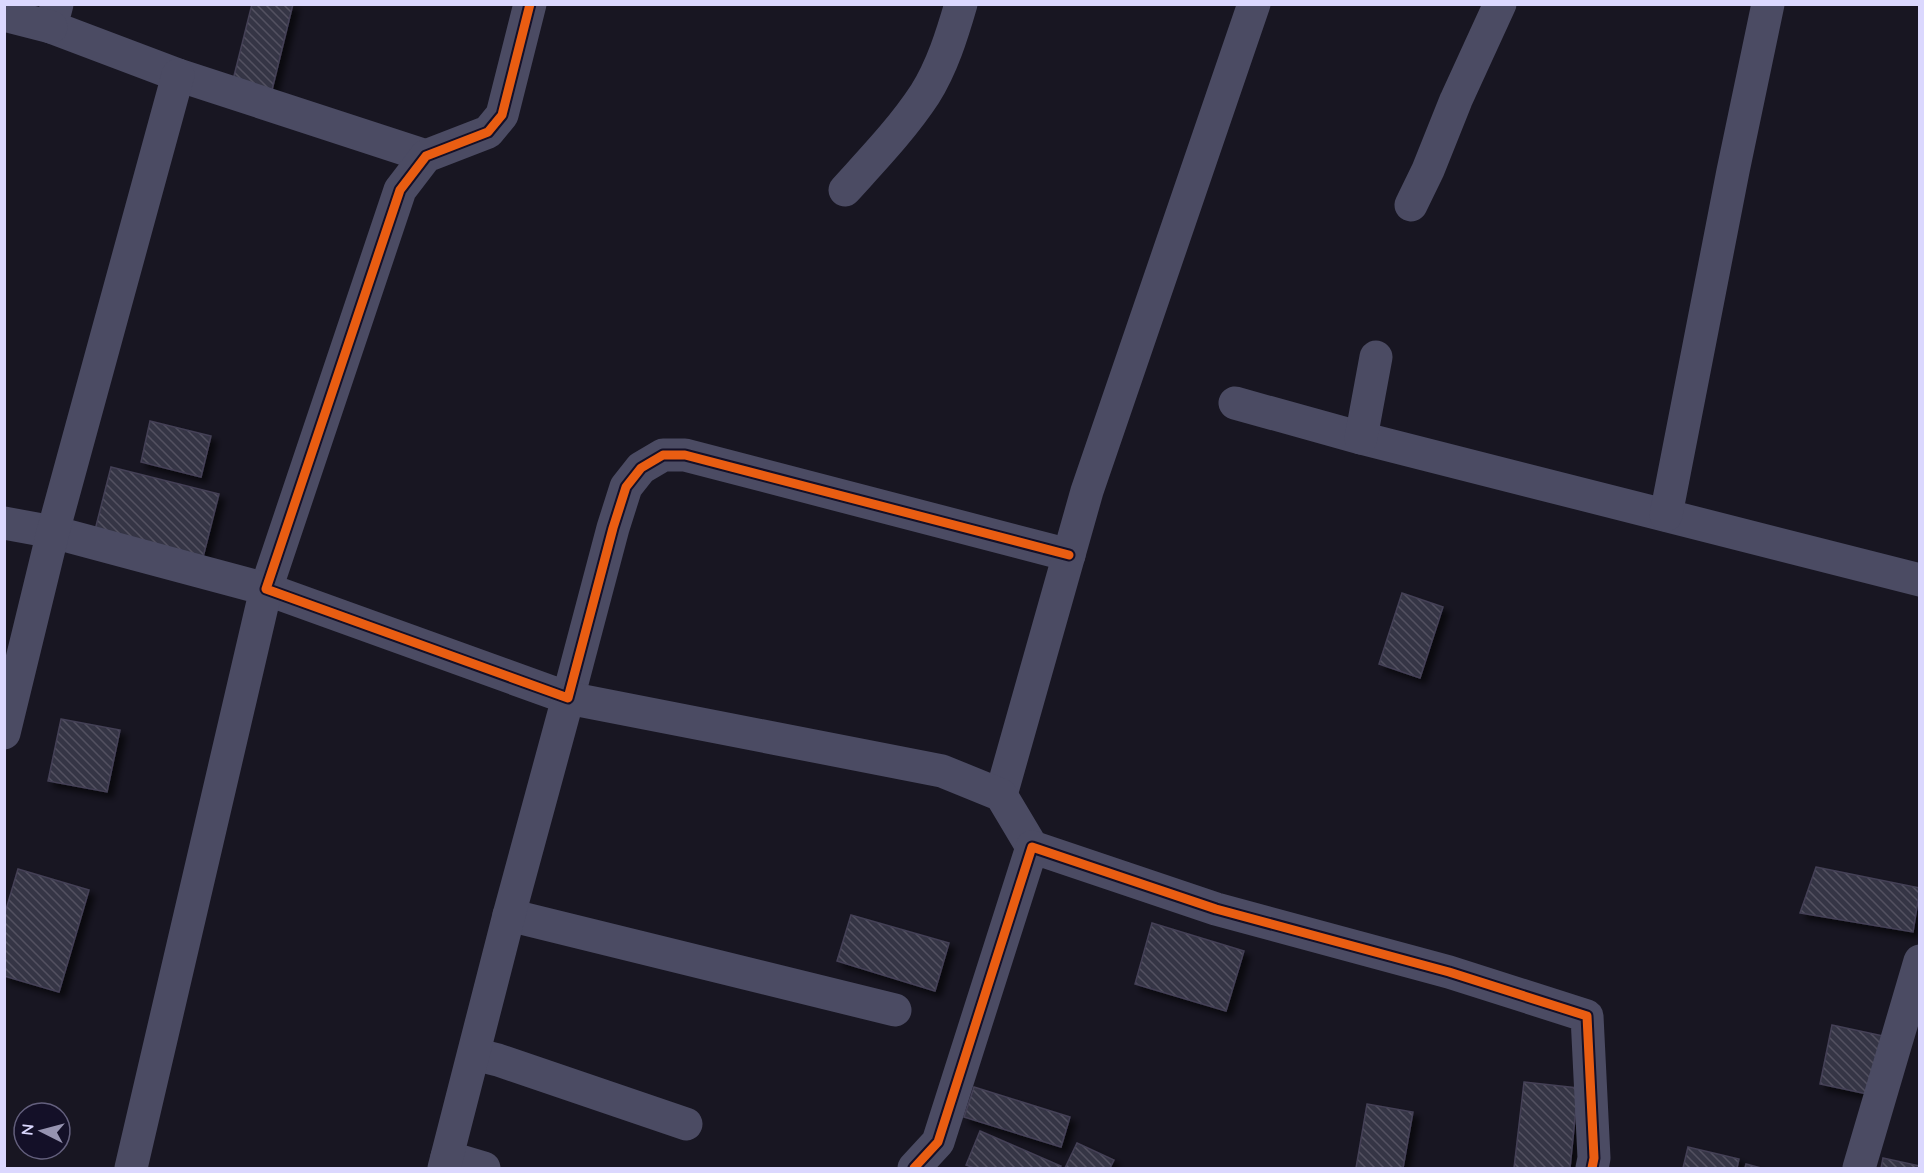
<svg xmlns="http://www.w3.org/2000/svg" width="1924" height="1173" font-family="Quicksand,sans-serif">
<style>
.building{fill:url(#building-back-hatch);stroke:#444156;stroke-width:1.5;filter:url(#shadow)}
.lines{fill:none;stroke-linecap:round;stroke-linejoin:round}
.minor{stroke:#4b4b63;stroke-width:33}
.cycleway-casing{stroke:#141028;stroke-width:13}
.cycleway{stroke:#e95d12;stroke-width:9}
</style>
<defs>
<pattern id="building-back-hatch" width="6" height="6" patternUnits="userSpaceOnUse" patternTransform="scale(1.5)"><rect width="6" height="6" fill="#363445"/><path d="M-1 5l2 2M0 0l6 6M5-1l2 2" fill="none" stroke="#525161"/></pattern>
<filter id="shadow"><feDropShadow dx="5.5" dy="5.5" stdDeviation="3" flood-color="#0009"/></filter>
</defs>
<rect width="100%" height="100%" fill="#181622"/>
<g class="building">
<polygon points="252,4 293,4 271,94 232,84"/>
<polygon points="150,421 211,436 201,477 141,462"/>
<polygon points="111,467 219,494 201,565 93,538"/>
<polygon points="1402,593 1443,607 1420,678 1379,664"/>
<polygon points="61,719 120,730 107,792 48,781"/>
<polygon points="1816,867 1920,888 1913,932 1800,913"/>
<polygon points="18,869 89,890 59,992 4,976 4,916"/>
<polygon points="851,915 949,943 935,991 837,961"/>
<polygon points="1152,923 1244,951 1226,1011 1135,984"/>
<polygon points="1832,1025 1888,1037 1877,1096 1820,1084"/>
<polygon points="1524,1082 1578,1088 1570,1168 1514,1168"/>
<polygon points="974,1087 1070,1117 1061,1147 964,1117"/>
<polygon points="1367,1104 1413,1112 1403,1168 1356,1168"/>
<polygon points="980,1131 1061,1166 1060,1168 974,1168 966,1165"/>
<polygon points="1077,1143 1114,1160 1110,1168 1065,1168"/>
<polygon points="1688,1147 1739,1159 1737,1168 1683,1168"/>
<polygon points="1883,1158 1920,1166 1920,1168 1881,1168"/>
<polygon points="1746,1164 1761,1168 1745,1168"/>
</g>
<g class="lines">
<g class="minor">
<polyline points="57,4 51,27 178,75 426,156"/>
<polyline points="530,4 502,115 488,132 426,156 400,190 266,589 568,698 613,528 626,487 641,468 663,455 685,455 1069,555"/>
<polyline points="4,15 51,27"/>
<path d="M845,190C873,159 902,129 925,94C942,67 952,35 961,4"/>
<polyline points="1411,205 1428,170 1456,100 1500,4"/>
<polyline points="1235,403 1361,438 1920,580"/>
<polyline points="1361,438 1376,357"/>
<polyline points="1666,515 1733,171 1768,4"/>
<polyline points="4,523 53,532 266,589 131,1168"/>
<polyline points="4,733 53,532 178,75"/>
<polyline points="1001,795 1087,491 1254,4"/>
<polyline points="509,915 895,1010"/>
<polyline points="474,1054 498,1060 686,1124"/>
<polyline points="447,1157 484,1168"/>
<polyline points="444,1168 509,915 568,698 942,771 1001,795 1032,847"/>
<polyline points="914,1168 938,1142 1032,847 1216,909 1449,972 1587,1016 1594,1158 1592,1168"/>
<polyline points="1859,1168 1920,961"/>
</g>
<defs>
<g id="cycleway">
<polyline points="530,4 502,115 488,132 426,156 400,190 266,589 568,698 613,528 626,487 641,468 663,455 685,455 1069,555"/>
<polyline points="914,1168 938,1142 1032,847 1216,909 1449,972 1587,1016 1594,1158 1592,1168"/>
</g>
</defs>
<use href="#cycleway" class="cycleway-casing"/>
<use href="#cycleway" class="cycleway"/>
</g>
<rect width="1924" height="1173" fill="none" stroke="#dbd8fe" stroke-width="12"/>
<g transform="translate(42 1131) rotate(276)"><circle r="28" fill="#141028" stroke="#64607e" stroke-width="1.5"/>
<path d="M0-4.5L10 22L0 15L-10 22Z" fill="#9794b1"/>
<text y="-9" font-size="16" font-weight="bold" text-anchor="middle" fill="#dbd8fe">N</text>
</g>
</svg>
